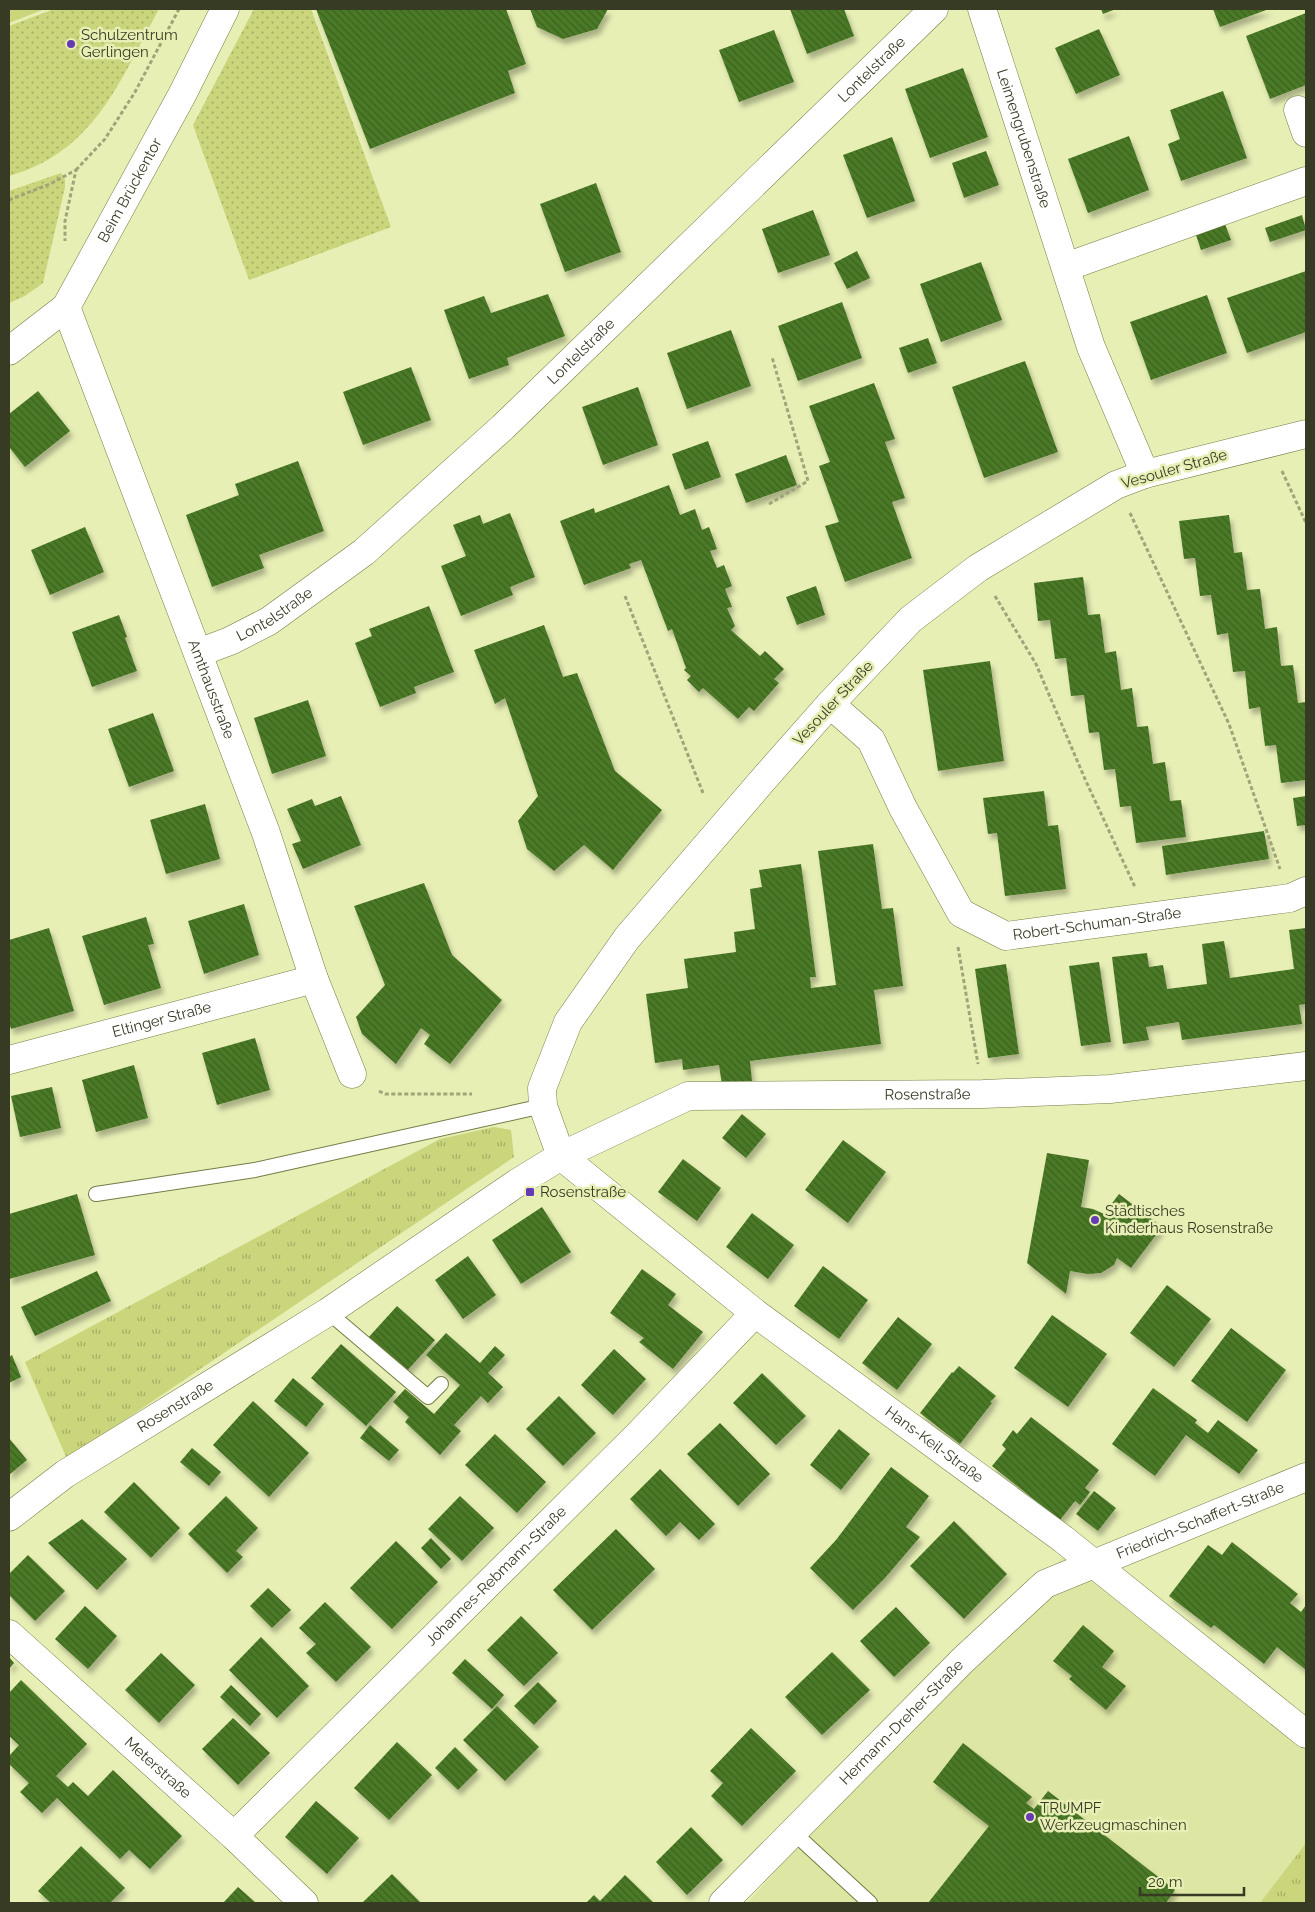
<svg xmlns="http://www.w3.org/2000/svg" width="1315" height="1912" font-family="Raleway,sans-serif">
<style>
.built{fill:#dee6a4}
.grass{fill:url(#grass-tufts)}
.park{fill:url(#park-dots)}
.pitch{fill:#cbd57b}
.building{fill:url(#building-back-hatch);filter:url(#shadow)}
.lines{fill:none;stroke-linecap:round;stroke-linejoin:round}
.service-casing{stroke:#767c46;stroke-width:16}
.minor-casing{stroke:#767c46;stroke-width:29}
.path{stroke:#9fa579;stroke-width:3;stroke-dasharray:4 2.5;stroke-linecap:butt}
.service{stroke:#fff;stroke-width:14}
.minor{stroke:#fff;stroke-width:28}
.poi-dot{fill:#643bb3;stroke:#e7efb5;stroke-width:2}
.labels{text-anchor:middle;dominant-baseline:central;stroke-width:5;stroke-linejoin:round;paint-order:stroke}
.poi-label{font-size:15px;fill:#383b24;stroke:#e7efb5;text-anchor:start}
.street-label{font-size:15px;fill:#383b24;stroke:#e7efb5}
</style>
<defs>
<pattern id="grass-tufts" width="24" height="20" patternUnits="userSpaceOnUse" patternTransform="scale(1.25)"><rect width="24" height="20" fill="#cbd57b"/><path d="M3 7l-1-3M5 7V3M7 7l1-3M15 17l-1-3M17 17v-4M19 17l1-3" fill="none" stroke="#a6ae65"/></pattern>
<pattern id="park-dots" width="8" height="8" patternUnits="userSpaceOnUse" patternTransform="scale(1.25)"><rect width="8" height="8" fill="#cbd57b"/><path d="M2 2h.1M6 6h.1" fill="none" stroke="#a6ae65" stroke-width="1.8" stroke-linecap="round"/></pattern>
<pattern id="building-back-hatch" width="6" height="6" patternUnits="userSpaceOnUse" patternTransform="scale(1.25)"><rect width="6" height="6" fill="#4b7a27"/><path d="M-1 5l2 2M0 0l6 6M5-1l2 2" fill="none" stroke="#3c6020"/></pattern>
<filter id="shadow"><feDropShadow dx="3" dy="5.5" stdDeviation="2.5" flood-color="#0004"/></filter>
</defs>
<rect width="100%" height="100%" fill="#e7efb5"/>
<polygon class="built" points="1065,1555 1306,1742 1306,1903 747,1903"/>
<g class="grass">
<polygon points="494,1127 511,1130 514,1157 67,1459 25,1362 440,1139"/>
<polygon points="1306,1843 1306,1903 1260,1903"/>
</g>
<g class="park">
<path d="M54,9H159C120,80 95,152 9,176V26Z"/>
<polygon points="254,9 311,9 391,227 249,280 193,125"/>
<polygon points="61,173 65,180 65,187 43,283 25,296 9,303 9,191"/>
</g>
<polygon class="pitch" points="9,9 45,9 9,23"/>
<g class="building">
<polygon points="316,9 506,9 526,64 508,71 515,93 370,149"/>
<polygon points="530,9 608,9 597,29 563,39 537,27"/>
<polygon points="790,9 844,9 854,36 807,54"/>
<polygon points="1101,9 1116,9 1103,14"/>
<polygon points="1213,9 1269,9 1220,27"/>
<polygon points="1306,13 1306,85 1270,99 1246,36"/>
<polygon points="1099,29 1120,75 1076,94 1055,48"/>
<polygon points="774,30 794,82 739,102 719,50"/>
<polygon points="963,68 988,137 930,158 905,89"/>
<polygon points="1223,91 1247,158 1181,181 1168,144 1180,139 1170,110"/>
<polygon points="1129,136 1149,190 1088,213 1068,159"/>
<polygon points="892,137 915,201 867,218 843,155"/>
<polygon points="986,151 999,185 964,198 952,163"/>
<polygon points="596,183 621,252 565,272 540,204"/>
<polygon points="813,210 830,255 778,273 762,229"/>
<polygon points="1302,215 1306,230 1270,242 1265,228"/>
<polygon points="1225,224 1231,240 1201,250 1196,235"/>
<polygon points="857,251 870,278 847,289 834,263"/>
<polygon points="981,262 1002,320 941,342 920,284"/>
<polygon points="1306,271 1306,332 1247,353 1227,298"/>
<polygon points="548,294 565,336 507,358 509,365 469,379 444,310 484,296 491,313"/>
<polygon points="1207,295 1227,353 1151,380 1130,322"/>
<polygon points="842,302 862,358 798,381 778,326"/>
<polygon points="731,330 751,386 687,409 667,353"/>
<polygon points="928,338 937,363 908,373 899,348"/>
<polygon points="1025,361 1058,452 984,478 952,387"/>
<polygon points="411,367 431,420 363,445 343,392"/>
<polygon points="874,383 895,439 885,442 905,498 892,502 912,558 845,582 825,526 839,522 819,466 830,462 809,406"/>
<polygon points="638,387 658,445 603,465 582,407"/>
<polygon points="38,391 70,431 25,467 9,447 9,414"/>
<polygon points="708,441 721,477 685,490 672,454"/>
<polygon points="786,455 797,485 746,503 735,474"/>
<polygon points="298,461 324,531 259,555 264,568 212,587 186,515 239,495 235,484"/>
<polygon points="669,485 680,515 695,509 702,530 709,527 717,549 710,551 717,568 724,565 732,586 725,589 732,607 727,608 735,626 731,630 760,656 765,651 784,669 774,679 779,683 754,711 749,707 738,719 703,688 699,692 687,680 691,676 684,670 686,668 672,629 668,631 641,560 629,564 631,568 584,585 560,521 594,508 595,513"/>
<polygon points="510,513 535,577 510,587 513,595 461,616 441,566 466,556 453,525 480,515 483,524"/>
<polygon points="1229,515 1234,553 1242,552 1247,590 1260,589 1265,629 1277,627 1281,666 1293,665 1298,703 1306,702 1306,780 1281,783 1276,745 1265,746 1260,707 1249,709 1245,671 1233,672 1228,633 1217,635 1211,595 1200,596 1195,558 1184,559 1179,521"/>
<polygon points="85,527 104,572 50,595 31,550"/>
<polygon points="1083,577 1088,615 1100,614 1105,653 1116,651 1121,690 1132,688 1137,727 1148,726 1153,764 1165,762 1170,801 1181,800 1186,837 1136,843 1131,806 1120,807 1115,769 1104,770 1099,732 1089,733 1084,695 1071,696 1066,658 1055,659 1050,620 1038,621 1034,583"/>
<polygon points="816,586 825,615 797,625 786,597"/>
<polygon points="429,606 454,672 414,687 416,693 380,707 355,643 372,636 369,629"/>
<polygon points="119,615 127,637 125,638 137,671 92,687 72,632"/>
<polygon points="544,625 563,677 577,673 615,771 662,810 613,870 584,845 554,871 527,849 518,821 538,796 505,698 495,704 474,650"/>
<polygon points="990,661 1004,761 938,771 923,670"/>
<polygon points="308,700 326,756 272,774 254,718"/>
<polygon points="153,713 174,771 129,787 108,729"/>
<polygon points="1044,791 1048,826 1058,825 1066,889 1005,896 997,833 988,834 983,798"/>
<polygon points="341,796 361,845 303,869 292,844 301,841 287,809 312,799 315,806"/>
<polygon points="1306,796 1306,825 1297,826 1293,798"/>
<polygon points="205,804 220,859 166,874 150,820"/>
<polygon points="1264,831 1269,859 1166,875 1162,846"/>
<polygon points="873,844 882,909 893,908 903,986 874,990 881,1044 750,1061 752,1081 722,1085 719,1065 683,1070 682,1059 655,1063 646,994 688,988 684,959 736,952 734,932 755,929 750,889 762,887 759,870 801,864 816,977 810,977 811,988 836,985 818,851"/>
<polygon points="424,883 452,955 502,1000 450,1064 424,1044 430,1035 421,1028 396,1064 362,1034 356,1017 385,985 354,906"/>
<polygon points="244,904 259,955 204,974 188,921"/>
<polygon points="146,917 154,944 148,945 161,988 104,1005 82,936"/>
<polygon points="49,928 74,1011 11,1029 9,1023 9,940"/>
<polygon points="1306,928 1306,1004 1299,1005 1302,1024 1182,1040 1179,1022 1146,1027 1149,1040 1123,1044 1112,957 1147,953 1149,967 1163,965 1167,989 1207,984 1202,944 1224,941 1230,978 1294,969 1289,930"/>
<polygon points="1099,962 1111,1042 1081,1046 1069,966"/>
<polygon points="1006,964 1019,1054 988,1058 975,969"/>
<polygon points="255,1038 270,1090 217,1105 202,1053"/>
<polygon points="134,1065 148,1118 96,1132 82,1080"/>
<polygon points="52,1087 61,1128 20,1137 11,1096"/>
<polygon points="742,1114 766,1134 746,1158 722,1138"/>
<polygon points="843,1140 886,1172 848,1223 805,1190"/>
<polygon points="1047,1153 1089,1160 1081,1207 1093,1209 1104,1214 1119,1194 1162,1227 1131,1268 1117,1258 1114,1265 1101,1273 1088,1274 1070,1271 1066,1294 1027,1263"/>
<polygon points="683,1159 721,1188 697,1221 658,1192"/>
<polygon points="77,1194 95,1255 9,1279 9,1214"/>
<polygon points="542,1207 571,1252 521,1284 492,1240"/>
<polygon points="752,1213 794,1245 768,1279 726,1247"/>
<polygon points="468,1256 496,1295 463,1319 435,1280"/>
<polygon points="823,1266 868,1300 839,1339 794,1306"/>
<polygon points="642,1269 676,1294 668,1305 703,1332 673,1369 639,1342 644,1338 610,1313"/>
<polygon points="97,1271 111,1301 35,1336 21,1307"/>
<polygon points="1167,1285 1211,1319 1174,1367 1130,1333"/>
<polygon points="397,1306 435,1340 405,1373 367,1339"/>
<polygon points="1052,1315 1107,1354 1068,1407 1014,1368"/>
<polygon points="898,1317 932,1344 897,1390 862,1363"/>
<polygon points="1231,1328 1286,1370 1247,1422 1191,1381"/>
<polygon points="446,1333 480,1363 495,1346 505,1355 488,1373 503,1387 488,1403 481,1396 454,1425 461,1431 440,1455 405,1422 409,1417 393,1402 405,1389 434,1414 460,1385 426,1355"/>
<polygon points="341,1344 396,1392 366,1426 311,1378"/>
<polygon points="614,1349 646,1379 613,1415 581,1385"/>
<polygon points="12,1355 21,1377 9,1383 9,1357"/>
<polygon points="959,1366 996,1396 990,1402 992,1403 960,1444 920,1413 952,1372 953,1373"/>
<polygon points="762,1373 806,1416 776,1445 733,1403"/>
<polygon points="293,1378 324,1404 306,1427 274,1401"/>
<polygon points="1153,1388 1197,1420 1195,1423 1208,1433 1218,1420 1258,1450 1239,1474 1186,1435 1155,1476 1112,1444"/>
<polygon points="559,1396 596,1433 563,1466 526,1429"/>
<polygon points="253,1401 309,1453 269,1497 213,1445"/>
<polygon points="1031,1417 1099,1470 1085,1488 1090,1492 1080,1505 1075,1501 1060,1520 992,1466 1006,1449 1002,1445 1013,1430 1017,1434"/>
<polygon points="720,1423 770,1474 738,1506 687,1454"/>
<polygon points="370,1425 399,1450 389,1461 360,1438"/>
<polygon points="839,1429 870,1454 841,1490 810,1465"/>
<polygon points="495,1434 546,1482 517,1513 465,1465"/>
<polygon points="9,1438 27,1460 9,1475"/>
<polygon points="192,1448 221,1472 209,1486 180,1462"/>
<polygon points="891,1467 929,1496 906,1527 920,1537 885,1578 853,1610 810,1568 836,1540"/>
<polygon points="660,1469 715,1524 699,1540 680,1522 666,1536 630,1499"/>
<polygon points="134,1482 180,1528 151,1558 104,1512"/>
<polygon points="1094,1491 1116,1508 1098,1531 1076,1514"/>
<polygon points="226,1496 258,1528 236,1551 243,1557 227,1573 188,1534"/>
<polygon points="460,1496 494,1528 462,1561 428,1529"/>
<polygon points="82,1519 127,1559 97,1590 48,1543"/>
<polygon points="954,1521 1007,1574 964,1619 910,1566"/>
<polygon points="616,1529 655,1569 592,1630 553,1590"/>
<polygon points="431,1538 451,1559 441,1569 421,1548"/>
<polygon points="396,1541 438,1582 392,1629 350,1588"/>
<polygon points="1232,1542 1298,1594 1290,1603 1301,1612 1306,1605 1306,1670 1277,1647 1264,1664 1214,1625 1211,1628 1169,1596 1208,1545 1222,1555"/>
<polygon points="28,1555 65,1591 35,1621 9,1595 9,1574"/>
<polygon points="268,1588 291,1610 272,1628 250,1606"/>
<polygon points="325,1602 371,1647 336,1682 306,1653 316,1644 299,1628"/>
<polygon points="85,1606 117,1636 88,1669 55,1639"/>
<polygon points="896,1607 930,1643 894,1677 860,1641"/>
<polygon points="521,1616 558,1653 524,1686 487,1650"/>
<polygon points="1083,1625 1114,1651 1102,1667 1126,1686 1106,1710 1069,1679 1072,1676 1053,1661"/>
<polygon points="261,1637 309,1686 277,1718 229,1670"/>
<polygon points="832,1652 870,1690 822,1735 785,1697"/>
<polygon points="161,1653 195,1685 159,1723 125,1690"/>
<polygon points="9,1657 14,1663 9,1669"/>
<polygon points="465,1659 504,1695 492,1709 452,1673"/>
<polygon points="21,1680 87,1744 56,1776 68,1787 73,1782 88,1796 113,1770 182,1836 150,1869 129,1850 120,1859 57,1798 42,1813 20,1792 29,1783 9,1764 9,1756 19,1745 9,1736 9,1693"/>
<polygon points="538,1682 557,1701 534,1725 514,1706"/>
<polygon points="231,1685 261,1714 250,1726 220,1697"/>
<polygon points="497,1706 539,1747 505,1781 463,1740"/>
<polygon points="233,1718 270,1753 238,1785 202,1749"/>
<polygon points="751,1728 796,1771 742,1826 711,1796 723,1783 710,1771"/>
<polygon points="397,1742 432,1775 389,1820 354,1788"/>
<polygon points="963,1743 1032,1797 1026,1803 1034,1809 1048,1791 1175,1890 1166,1903 928,1903 989,1826 933,1782"/>
<polygon points="455,1747 478,1770 458,1790 435,1768"/>
<polygon points="316,1801 359,1838 327,1874 285,1837"/>
<polygon points="691,1827 723,1860 687,1895 656,1862"/>
<polygon points="81,1846 125,1888 110,1903 51,1903 38,1891"/>
<polygon points="392,1874 421,1903 362,1903"/>
<polygon points="625,1875 654,1903 586,1903 594,1895 600,1901"/>
<polygon points="238,1887 256,1903 223,1903"/>
</g>
<g class="lines">
<defs>
<g id="service">
<polyline points="96,1194 255,1170 543,1106"/>
<polyline points="328,1312 428,1397 441,1384"/>
<polyline points="793,1832 870,1903"/>
</g>
<g id="minor">
<path id="s1" d="M982,9L1091,347L1145,474"/>
<polyline points="1298,110 1306,133"/>
<polyline points="1066,267 1306,181"/>
<path id="s2" d="M66,307L266,833L314,979L352,1074"/>
<path id="s3" d="M9,351L66,307L182,95L225,9"/>
<path id="s4" d="M1306,434L1145,474L1116,485L978,568L911,619L830,704L762,781L627,938L568,1022L542,1088L543,1106L561,1156L755,1313L1063,1539L1306,1734"/>
<path id="s5" d="M198,653L230,641L269,621L364,552L503,427L934,9"/>
<path id="s6" d="M830,704L871,740L903,808L961,913L1006,936L1290,898L1306,891"/>
<path id="s7" d="M9,1060L314,979"/>
<path id="s8" d="M9,1517L65,1474L328,1312L517,1183L561,1156L688,1096L983,1094L1110,1089L1306,1066"/>
<path id="s9" d="M9,1634L234,1836L304,1903"/>
<path id="s10" d="M234,1836L638,1435L755,1313"/>
<path id="s11" d="M723,1903L963,1660L1045,1584L1306,1477"/>
</g>
</defs>
<use href="#service" class="service-casing"/>
<use href="#minor" class="minor-casing"/>
<g class="path">
<polyline points="76,170 105,139 135,92 179,9"/>
<polyline points="9,200 50,184 76,170 65,221 65,241"/>
<polyline points="1282,471 1306,523"/>
<polyline points="769,504 808,481 772,357"/>
<polyline points="1130,513 1229,724 1280,869"/>
<polyline points="625,596 703,793"/>
<polyline points="995,596 1036,664 1085,779 1135,887"/>
<polyline points="958,947 978,1064"/>
<polyline points="379,1091 385,1094 472,1094"/>
</g>
<use href="#service" class="service"/>
<use href="#minor" class="minor"/>
</g>
<g class="poi-dot">
<circle cx="71" cy="44" r="5"/>
<rect x="525" y="1187" width="10" height="10" rx="2.5"/>
<circle cx="1095" cy="1220" r="5"/>
<circle cx="1030" cy="1817" r="5"/>
</g>
<g class="labels">
<g class="poi-label">
<text x="81" y="35">Schulzentrum<tspan x="81" dy="17">Gerlingen</tspan></text>
<text x="540" y="1192">Rosenstraße</text>
<text x="1105" y="1211">Städtisches<tspan x="1105" dy="17">Kinderhaus Rosenstraße</tspan></text>
<text x="1040" y="1808">TRUMPF<tspan x="1040" dy="17">Werkzeugmaschinen</tspan></text>
</g>
<g class="street-label">
<text stroke="none"><textPath href="#s5" startOffset="896">Lontelstraße</textPath></text>
<text stroke="none"><textPath href="#s1" startOffset="136">Leimengrubenstraße</textPath></text>
<text stroke="none"><textPath href="#s3" startOffset="205">Beim Brückentor</textPath></text>
<text stroke="none"><textPath href="#s5" startOffset="491">Lontelstraße</textPath></text>
<text transform="translate(1174 469) rotate(-16)">Vesouler Straße</text>
<text stroke="none"><textPath href="#s5" startOffset="86">Lontelstraße</textPath></text>
<text stroke="none"><textPath href="#s2" startOffset="409">Amthausstraße</textPath></text>
<text transform="translate(833 703) rotate(-47)">Vesouler Straße</text>
<text stroke="none"><textPath href="#s6" startOffset="392">Robert-Schuman-Straße</textPath></text>
<text stroke="none"><textPath href="#s7" startOffset="158">Eltinger Straße</textPath></text>
<text stroke="none"><textPath href="#s8" startOffset="1040">Rosenstraße</textPath></text>
<text stroke="none"><textPath href="#s8" startOffset="200">Rosenstraße</textPath></text>
<text stroke="none"><textPath href="#s4" startOffset="1586">Hans-Keil-Straße</textPath></text>
<text stroke="none"><textPath href="#s11" startOffset="621">Friedrich-Schaffert-Straße</textPath></text>
<text stroke="none"><textPath href="#s10" startOffset="369">Johannes-Rebmann-Straße</textPath></text>
<text stroke="none"><textPath href="#s11" startOffset="254">Hermann-Dreher-Straße</textPath></text>
<text stroke="none"><textPath href="#s9" startOffset="200">Meterstraße</textPath></text>
</g>
</g>
<rect width="1315" height="1912" fill="none" stroke="#383b24" stroke-width="20"/>
<path d="M1140 1887v8h104v-8" fill="none" stroke="#383b24" stroke-width="2.5"/>
<text x="1148" y="1887" font-size="15" fill="#383b24" stroke="#e7efb5" stroke-width="4" paint-order="stroke">20 m</text>
</svg>
